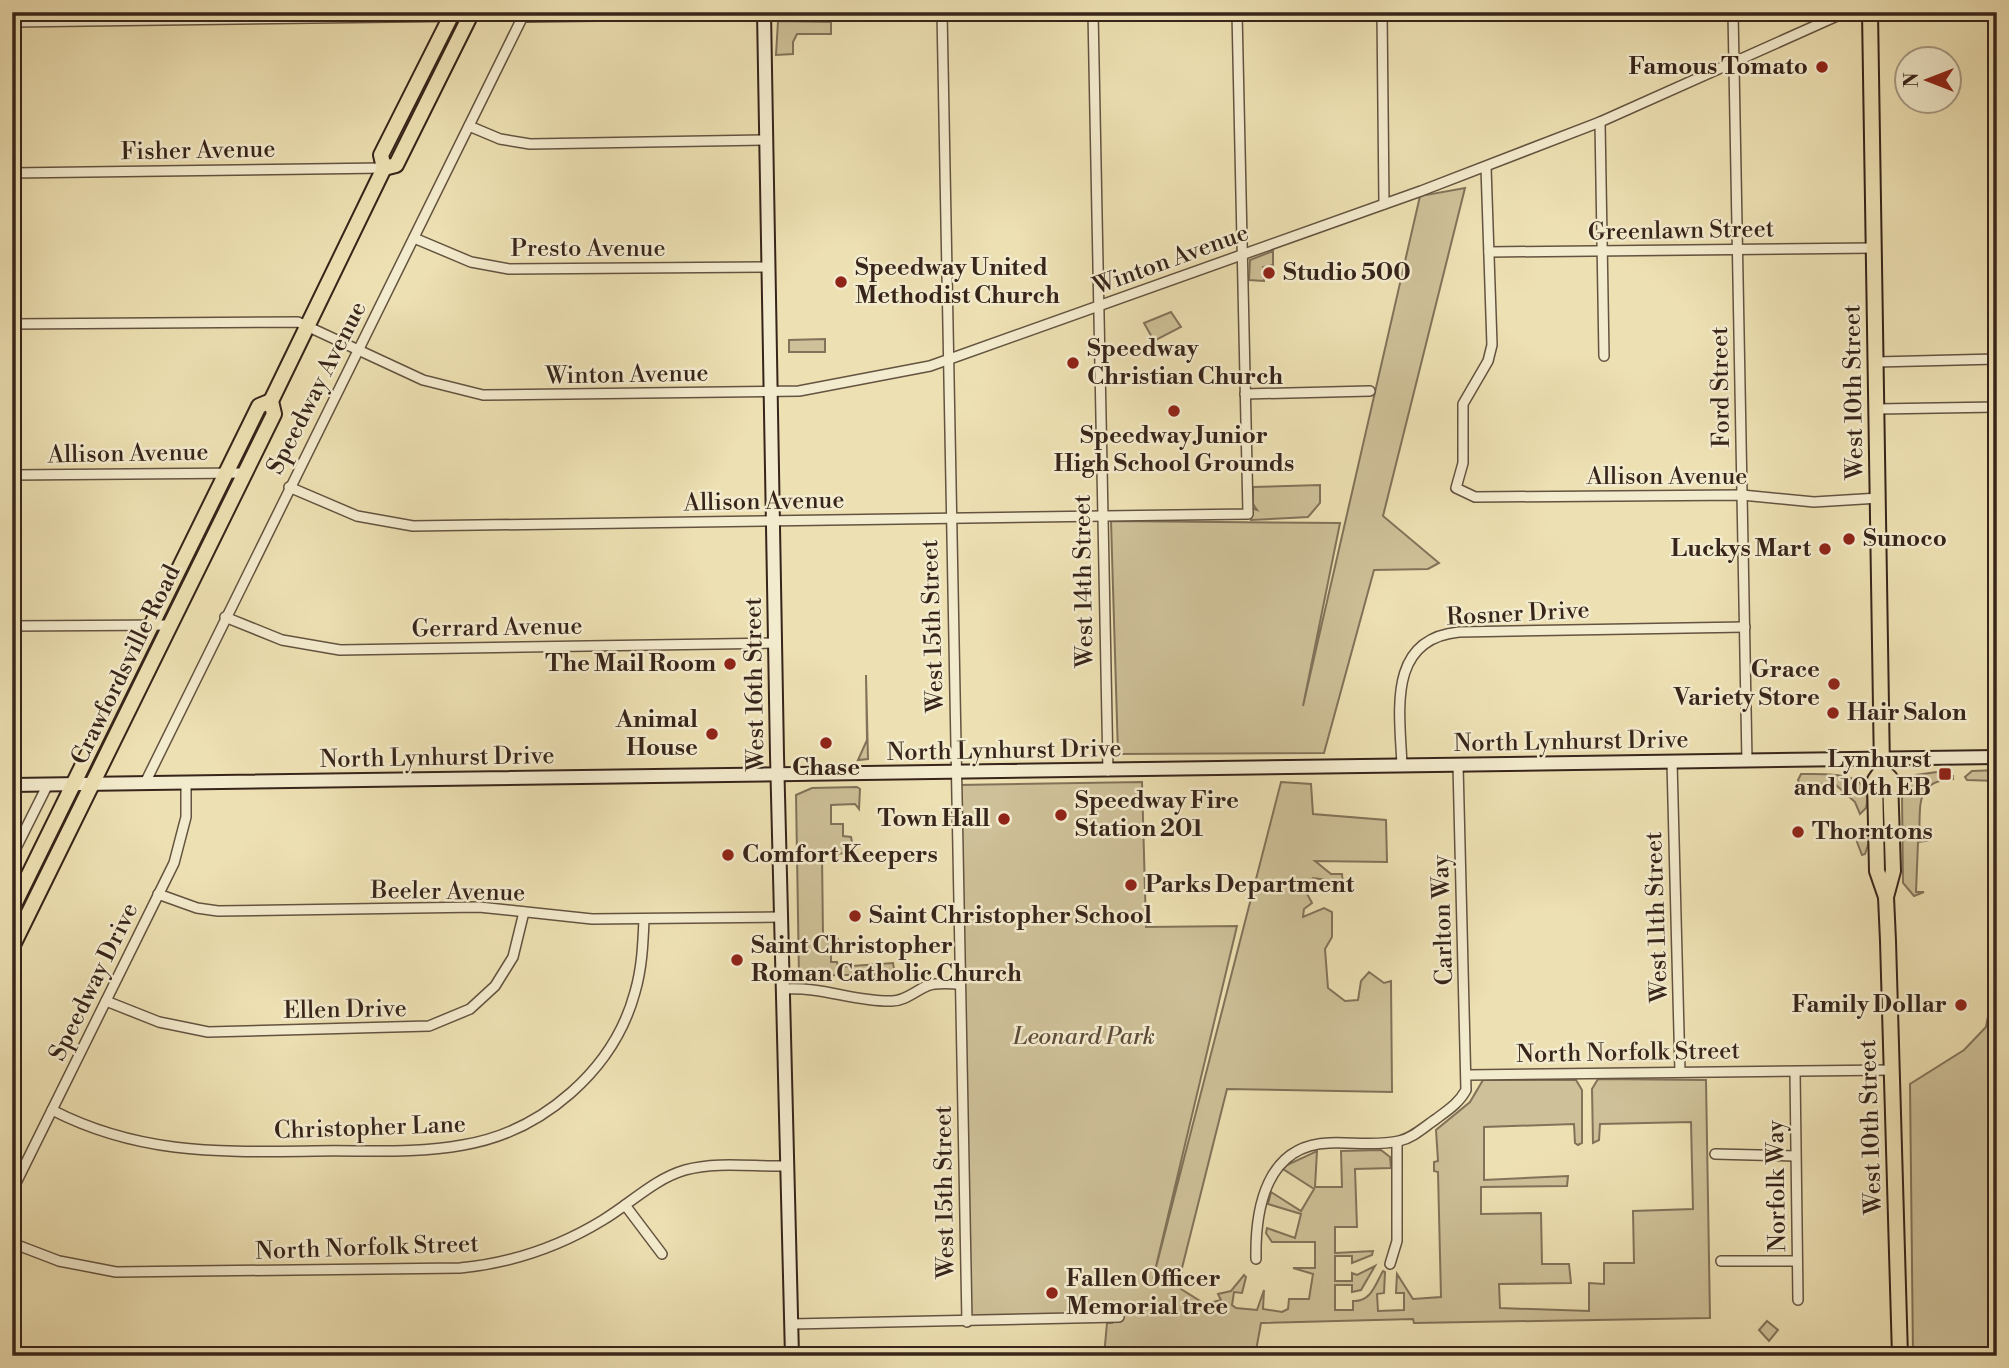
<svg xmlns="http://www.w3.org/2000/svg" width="2009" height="1368" font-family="'Libre Bodoni',serif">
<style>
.green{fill:#cec098;stroke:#827259;stroke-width:2}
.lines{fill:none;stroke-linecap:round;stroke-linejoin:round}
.street-casing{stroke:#645340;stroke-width:12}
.secondary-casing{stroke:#37241a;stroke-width:16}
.primary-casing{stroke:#37241a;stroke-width:18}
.street{stroke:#f3ebcd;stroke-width:9}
.secondary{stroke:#f3ebcd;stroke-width:12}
.primary{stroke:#ede0b2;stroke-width:14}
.poi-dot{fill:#8f2418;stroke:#f3ebcd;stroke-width:2.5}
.labels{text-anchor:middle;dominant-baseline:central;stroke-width:5;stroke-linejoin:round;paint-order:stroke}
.poi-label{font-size:24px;font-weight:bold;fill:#37241a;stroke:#f3ebcd;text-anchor:start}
.street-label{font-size:24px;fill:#37241a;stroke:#f3ebcd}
.park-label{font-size:24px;font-style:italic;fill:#5d4b3a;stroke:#f3ebcd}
</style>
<rect width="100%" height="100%" fill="#ede0b2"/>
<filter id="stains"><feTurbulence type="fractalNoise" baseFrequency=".00286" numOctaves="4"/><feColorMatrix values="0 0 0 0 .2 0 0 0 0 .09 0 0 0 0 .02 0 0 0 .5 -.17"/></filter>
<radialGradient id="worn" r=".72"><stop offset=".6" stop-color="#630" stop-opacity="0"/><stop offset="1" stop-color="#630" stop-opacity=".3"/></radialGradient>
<g class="green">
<polygon points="778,21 831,22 831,34 797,34 793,42 793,54 776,55"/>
<polygon points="1465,188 1383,516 1439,563 1428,569 1374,570 1324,753 1118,754 1111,521 1340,523 1303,706 1420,196"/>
<polygon points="1273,251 1273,265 1263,267 1264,281 1249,280 1250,260"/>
<polygon points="1171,312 1181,327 1154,341 1144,323"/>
<polygon points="825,339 825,352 789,352 789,340"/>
<polygon points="1320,485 1320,503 1308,517 1251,520 1251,508 1257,510 1253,504 1253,487"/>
<polygon points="866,675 868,759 858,760 867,740"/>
<polygon points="1997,770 1997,781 1967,780 1965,777 1972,771"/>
<path d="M1944,771V776H1953V779C1914,781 1921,805 1919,837L1926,841L1918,842L1916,892H1924L1914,896L1903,883L1902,795L1908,782L1916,775Z"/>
<path d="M1801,774C1827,774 1875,770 1866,808L1860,814L1855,802L1836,785L1800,784L1798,780Z"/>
<path d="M1142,782L1146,927L1237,926L1153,1279L1281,782L1311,784L1313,814L1386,820L1387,862L1315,861L1331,874H1342L1343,886L1334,889L1328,880L1313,878L1305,890L1312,903L1304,909L1303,917L1324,908L1332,912V937L1325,949L1328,988L1345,1001L1358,1000L1361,981L1369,972L1384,983L1391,981L1392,1092L1227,1089L1182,1268L1181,1289L1205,1304L1221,1300L1218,1294L1231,1291L1244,1275L1246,1277L1242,1293L1234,1292L1232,1305L1236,1308L1257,1310L1264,1290L1263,1309L1282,1312L1288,1309L1289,1299H1309L1313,1274L1293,1268H1315V1242H1272L1266,1233L1267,1228L1295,1238L1301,1214L1268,1204L1271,1192L1301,1211L1314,1189L1283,1169L1287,1165L1317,1151L1315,1187H1342L1341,1151L1381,1150L1390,1157L1391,1168L1355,1169L1357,1227H1335V1253L1373,1251L1372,1255L1352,1263V1256H1335V1281H1352V1273L1357,1275L1375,1266L1361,1290L1352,1292V1285H1335V1310H1353V1301C1371,1302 1375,1285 1383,1271L1385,1272L1384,1293L1377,1294L1378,1311L1404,1310V1293H1396L1397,1274L1413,1299L1441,1297L1438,1172L1434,1171V1162L1438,1161L1436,1130L1470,1102L1483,1080H1576L1582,1090V1143L1578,1145L1575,1143L1574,1124L1484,1127V1180L1568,1176L1567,1186L1481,1187V1214L1541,1213L1542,1264H1569L1571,1283L1499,1284L1500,1308L1589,1311V1283L1604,1284V1263H1634L1633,1211L1693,1209L1691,1122L1600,1124L1599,1140L1593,1143L1592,1089L1598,1079L1706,1080L1710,1318L1414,1323L1413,1319L1261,1323L1255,1356H1104L1107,1323H1112L1111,1318L967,1322L957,785Z"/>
<polygon points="857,787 860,789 859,809 855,804 831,805 831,824 843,824 843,836 851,837 854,853 822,854 823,936 838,939 838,947 831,948 831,962 837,962 838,967 893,963 895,974 799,976 796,795 812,788"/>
<polygon points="1860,830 1866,832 1869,842 1865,854 1862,855 1857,842"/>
<polygon points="1997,968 1997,1356 1913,1356 1910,1084 1964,1050 1986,1027"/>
<polygon points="1767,1321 1778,1330 1769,1341 1759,1330"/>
</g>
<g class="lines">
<defs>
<g id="street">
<polyline points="942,12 967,1322"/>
<polyline points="1093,12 1108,771"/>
<polyline points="1382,12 1384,204"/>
<polyline points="1733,12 1747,761"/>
<polyline points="523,17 895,12"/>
<polyline points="12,22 470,16"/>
<polyline points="1600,122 1604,356"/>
<polyline points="469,126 500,139 530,144 766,140"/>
<polyline points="1486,167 1492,345 1488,361 1463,404 1463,463 1456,488 1475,497 1742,495 1814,502 1879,498"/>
<polyline points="12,173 384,168"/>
<polyline points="414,238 471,262 509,269 769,267"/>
<polyline points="1489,252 1874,248"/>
<polyline points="12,324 298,322 423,380 483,395 799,391 930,366 1421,191 1600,122 1846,12"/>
<polyline points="1876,362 1997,359"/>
<polyline points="1245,394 1370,391"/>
<polyline points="1877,409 1997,407"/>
<polyline points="12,475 245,473"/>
<polyline points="289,487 357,516 413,526 1248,514 1237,12"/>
<polyline points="225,617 282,640 340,650 775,643"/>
<polyline points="12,626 170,625"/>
<polyline points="1672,762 1680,1072"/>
<path d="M1402,766C1400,713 1386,639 1459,632L1745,627"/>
<polyline points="145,783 525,12"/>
<polyline points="12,856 48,784"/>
<polyline points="158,894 197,908 218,911 479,907 592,919 781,917"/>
<path d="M783,989C822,986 854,1002 892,1001C905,1001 915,991 927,986C936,982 950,984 959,984"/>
<polyline points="106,1001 159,1022 208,1032 429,1026 470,1009 495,986 513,957 524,912"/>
<polyline points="1795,1072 1798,1300"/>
<polyline points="1468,1075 1892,1070"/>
<path d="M52,1110C140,1155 219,1152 315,1151C363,1150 415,1154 463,1145C542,1132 614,1070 635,992C642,968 643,944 644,919"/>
<polyline points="1715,1154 1795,1156"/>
<polyline points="12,1191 174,863 186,817 186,782"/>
<polyline points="625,1205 662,1254"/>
<path d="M12,1243L59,1261L116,1272L460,1268C511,1263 559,1247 603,1220C630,1204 654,1179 685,1170C717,1161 755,1167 788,1166"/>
<path d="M1256,1259C1255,1207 1267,1145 1329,1143C1351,1142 1378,1146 1399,1141C1413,1138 1424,1127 1436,1119C1448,1110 1459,1103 1466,1090L1458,765"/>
<polyline points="1721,1261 1797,1261"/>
<polyline points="1390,1264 1397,1241 1397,1142"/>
<polyline points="791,1324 1119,1317"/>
</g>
<g id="secondary">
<polyline points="764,12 777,755 792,1356"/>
<polyline points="12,785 1997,757"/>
</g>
<g id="primary">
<polyline points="1870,12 1882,770 1875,780 1877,871 1886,897 1888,941 1900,1356"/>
<polyline points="384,168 396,165 472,12"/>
<polyline points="1882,770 1890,778 1893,871 1886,897"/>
<polyline points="12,909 259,406 271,401"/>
<polyline points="12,947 274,414 271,401 384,168 381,155 453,12"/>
</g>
</defs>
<use href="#street" class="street-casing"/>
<use href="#secondary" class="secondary-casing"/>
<use href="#primary" class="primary-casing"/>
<use href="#street" class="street"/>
<use href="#secondary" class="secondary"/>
<use href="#primary" class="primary"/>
</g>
<g class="poi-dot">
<circle cx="1822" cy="67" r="7"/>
<circle cx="1269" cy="273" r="7"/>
<circle cx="841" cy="282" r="7"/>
<circle cx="1073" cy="363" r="7"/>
<circle cx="1174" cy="411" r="7"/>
<circle cx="1849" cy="539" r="7"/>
<circle cx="1825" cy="549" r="7"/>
<circle cx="730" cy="664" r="7"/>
<circle cx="1834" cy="684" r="7"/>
<circle cx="1833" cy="713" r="7"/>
<circle cx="712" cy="734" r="7"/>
<circle cx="826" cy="743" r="7"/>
<rect x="1938" y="767" width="14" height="14" rx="3.5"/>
<circle cx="1061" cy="815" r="7"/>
<circle cx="1004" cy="819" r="7"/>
<circle cx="1798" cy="832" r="7"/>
<circle cx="728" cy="855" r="7"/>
<circle cx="1131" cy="885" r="7"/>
<circle cx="855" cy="916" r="7"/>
<circle cx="737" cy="960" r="7"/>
<circle cx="1961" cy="1005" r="7"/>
<circle cx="1052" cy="1293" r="7"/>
</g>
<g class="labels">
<g class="poi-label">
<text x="1808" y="67" text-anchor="end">Famous Tomato</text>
<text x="855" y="268">Speedway United<tspan x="855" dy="28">Methodist Church</tspan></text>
<text x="1283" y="273">Studio 500</text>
<text x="1087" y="349">Speedway<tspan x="1087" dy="28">Christian Church</tspan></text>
<text x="1174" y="436" text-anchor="middle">Speedway Junior<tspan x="1174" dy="28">High School Grounds</tspan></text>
<text x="1863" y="539">Sunoco</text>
<text x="1811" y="549" text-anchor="end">Luckys Mart</text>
<text x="716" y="664" text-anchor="end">The Mail Room</text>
<text x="1820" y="670" text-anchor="end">Grace<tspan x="1820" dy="28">Variety Store</tspan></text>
<text x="1847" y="713">Hair Salon</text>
<text x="698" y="720" text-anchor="end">Animal<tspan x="698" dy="28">House</tspan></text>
<text x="1931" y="760" text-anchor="end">Lynhurst<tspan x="1931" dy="28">and 10th EB</tspan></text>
<text x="826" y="768" text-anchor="middle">Chase</text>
<text x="1075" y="801">Speedway Fire<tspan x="1075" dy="28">Station 201</tspan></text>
<text x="990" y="819" text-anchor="end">Town Hall</text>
<text x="1812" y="832">Thorntons</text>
<text x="742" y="855">Comfort Keepers</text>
<text x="1145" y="885">Parks Department</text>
<text x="869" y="916">Saint Christopher School</text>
<text x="751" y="946">Saint Christopher<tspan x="751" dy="28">Roman Catholic Church</tspan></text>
<text x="1947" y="1005" text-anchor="end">Family Dollar</text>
<text x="1066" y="1279">Fallen Officer<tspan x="1066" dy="28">Memorial tree</tspan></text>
</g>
<g class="street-label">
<text transform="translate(198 151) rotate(-1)">Fisher Avenue</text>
<text transform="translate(1681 231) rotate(-1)">Greenlawn Street</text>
<text x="588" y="249">Presto Avenue</text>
<text transform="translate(1171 260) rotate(-20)">Winton Avenue</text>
<text transform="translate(627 375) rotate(-1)">Winton Avenue</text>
<text transform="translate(1721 387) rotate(-91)">Ford Street</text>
<text transform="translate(317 388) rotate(-63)">Speedway Avenue</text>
<text transform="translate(1854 392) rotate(-91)">West 10th Street</text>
<text transform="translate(128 454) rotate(-1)">Allison Avenue</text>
<text x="1667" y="477">Allison Avenue</text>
<text transform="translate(764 502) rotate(-1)">Allison Avenue</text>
<text transform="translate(1084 581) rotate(-91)">West 14th Street</text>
<text transform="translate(1518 614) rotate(-3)">Rosner Drive</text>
<text transform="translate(933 626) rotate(-92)">West 15th Street</text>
<text transform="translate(497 628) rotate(-1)">Gerrard Avenue</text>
<text transform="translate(126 665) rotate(-64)">Crawfordsville Road</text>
<text transform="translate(755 684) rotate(-91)">West 16th Street</text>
<text transform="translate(1571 742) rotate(-1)">North Lynhurst Drive</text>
<text transform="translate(1004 751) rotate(-1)">North Lynhurst Drive</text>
<text transform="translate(437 758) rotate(-1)">North Lynhurst Drive</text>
<text transform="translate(448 892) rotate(1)">Beeler Avenue</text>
<text transform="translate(1657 917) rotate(-92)">West 11th Street</text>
<text transform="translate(1443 920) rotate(-92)">Carlton Way</text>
<text transform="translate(94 982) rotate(-64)">Speedway Drive</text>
<text transform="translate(345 1010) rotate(-1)">Ellen Drive</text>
<text transform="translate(1628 1053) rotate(-1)">North Norfolk Street</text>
<text transform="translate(1871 1127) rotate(-92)">West 10th Street</text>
<text transform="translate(370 1128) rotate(-2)">Christopher Lane</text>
<text transform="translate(1777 1186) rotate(-91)">Norfolk Way</text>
<text transform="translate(945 1192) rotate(-91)">West 15th Street</text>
<text transform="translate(367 1248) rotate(-2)">North Norfolk Street</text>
</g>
<g class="park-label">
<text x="1084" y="1037">Leonard Park</text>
</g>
</g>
<rect width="2009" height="1368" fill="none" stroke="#ede0b2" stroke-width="42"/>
<rect x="14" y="14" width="1981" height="1340" fill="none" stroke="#37241a" stroke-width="3.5"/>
<rect x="21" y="21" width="1967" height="1326" fill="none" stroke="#37241a" stroke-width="2"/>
<g transform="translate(1928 80) rotate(270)"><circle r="33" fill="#f3ebcd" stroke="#a89b85" stroke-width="2"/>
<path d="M0-5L12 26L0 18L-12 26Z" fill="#8f2418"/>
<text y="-10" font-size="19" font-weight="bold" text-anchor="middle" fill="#37241a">N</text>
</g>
<rect width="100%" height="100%" filter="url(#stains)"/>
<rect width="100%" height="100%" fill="url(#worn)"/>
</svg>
